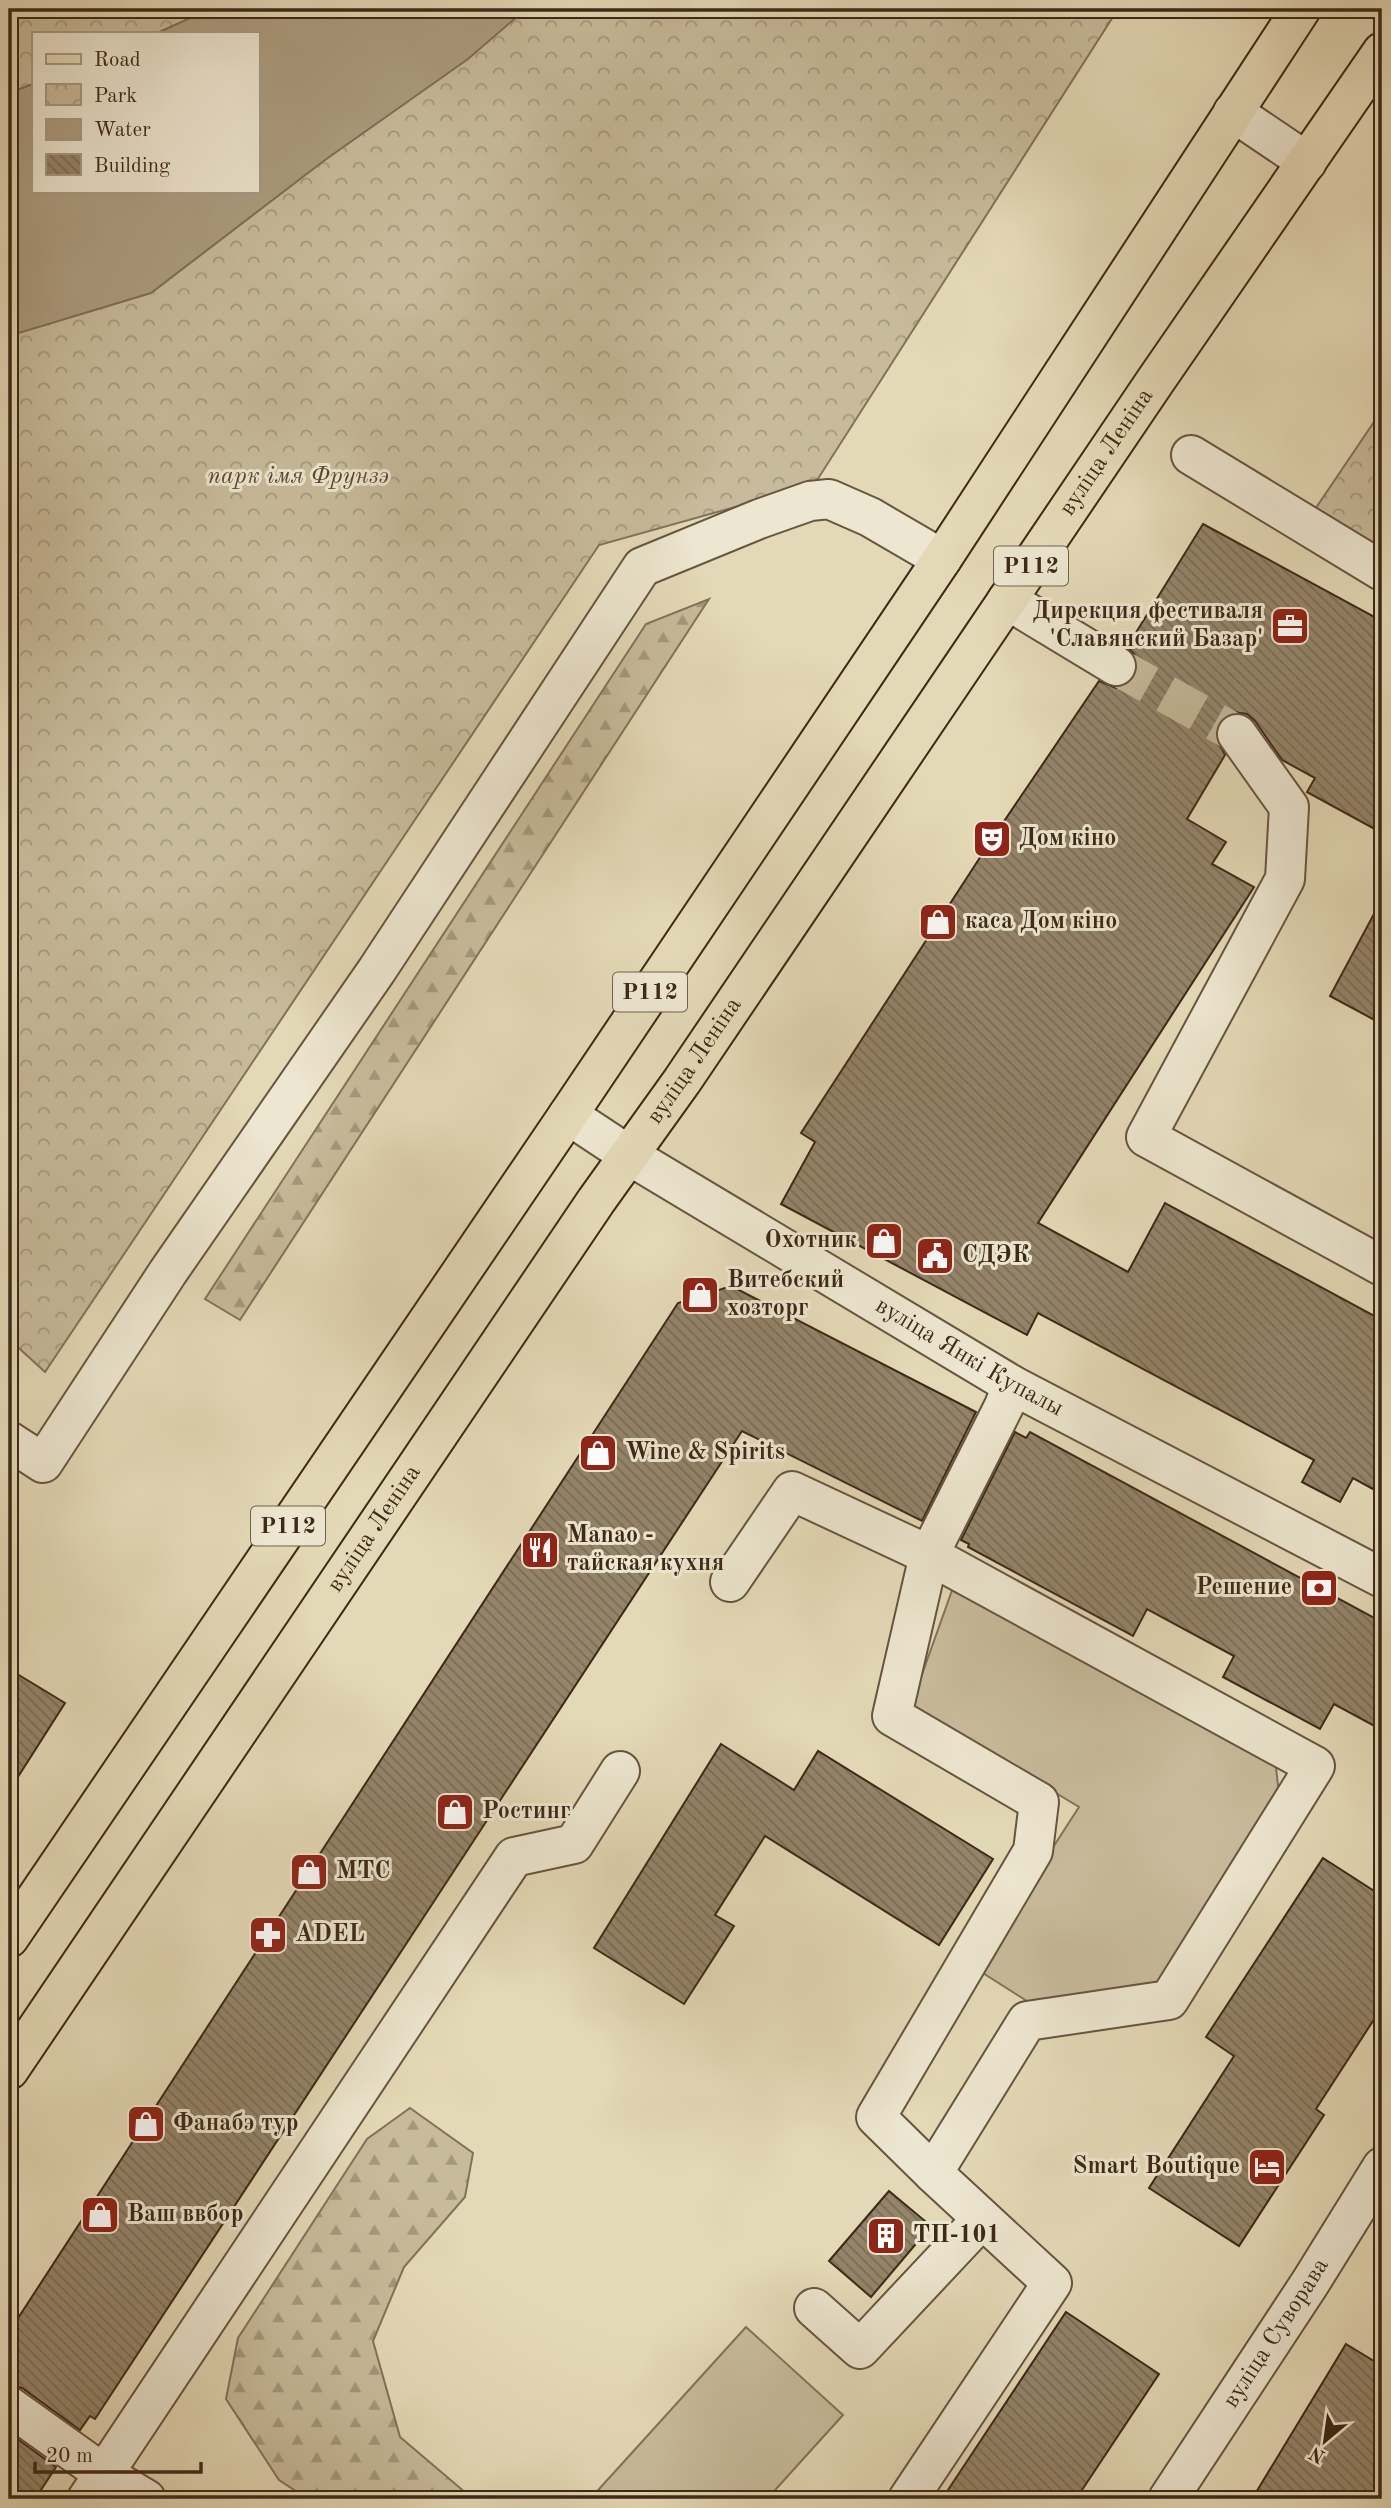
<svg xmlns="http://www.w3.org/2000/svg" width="1391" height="2508" font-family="'Old Standard TT',serif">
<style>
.grass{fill:#c8bb9b;stroke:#837259;stroke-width:2}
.forest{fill:url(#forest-firs);stroke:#837259;stroke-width:2}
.park{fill:url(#park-crowns);stroke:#837259;stroke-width:2;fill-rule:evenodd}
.water{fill:#ac9d80;stroke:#806e56;stroke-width:2}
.building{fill:url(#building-back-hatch);stroke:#3e2817;stroke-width:2}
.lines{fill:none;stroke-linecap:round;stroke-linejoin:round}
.minor-tunnel{stroke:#c3b696;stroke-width:38;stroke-dasharray:38 19;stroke-linecap:butt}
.minor-casing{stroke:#68543f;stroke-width:42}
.major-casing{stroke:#3e2817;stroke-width:42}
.minor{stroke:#ede6d0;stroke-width:38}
.major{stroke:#e4d9b6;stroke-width:38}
.labels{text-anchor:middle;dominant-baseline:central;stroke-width:6;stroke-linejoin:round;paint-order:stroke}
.shield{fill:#ede6d0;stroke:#72614e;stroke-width:2}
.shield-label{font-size:23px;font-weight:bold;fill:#3e2817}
.street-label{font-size:24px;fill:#3e2817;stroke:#ede6d0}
.park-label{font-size:24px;font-style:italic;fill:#5a4531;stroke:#ede6d0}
.poi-label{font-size:24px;font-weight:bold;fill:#3e2817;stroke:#ede6d0;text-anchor:start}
</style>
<defs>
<pattern id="forest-firs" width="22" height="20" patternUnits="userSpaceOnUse" patternTransform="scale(1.75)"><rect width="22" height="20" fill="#c8bb9b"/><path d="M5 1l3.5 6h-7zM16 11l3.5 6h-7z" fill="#a4987d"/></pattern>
<pattern id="park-crowns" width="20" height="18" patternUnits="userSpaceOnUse" patternTransform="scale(1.75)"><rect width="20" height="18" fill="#c8bb9b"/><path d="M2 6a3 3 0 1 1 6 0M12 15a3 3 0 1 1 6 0" fill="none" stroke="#a4987d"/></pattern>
<pattern id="building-back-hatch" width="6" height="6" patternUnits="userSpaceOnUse" patternTransform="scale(1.75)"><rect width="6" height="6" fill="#94846a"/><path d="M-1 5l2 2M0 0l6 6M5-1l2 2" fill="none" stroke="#7a6c56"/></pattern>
</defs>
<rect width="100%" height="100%" fill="#e4d9b6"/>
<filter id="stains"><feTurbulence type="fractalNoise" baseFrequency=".00286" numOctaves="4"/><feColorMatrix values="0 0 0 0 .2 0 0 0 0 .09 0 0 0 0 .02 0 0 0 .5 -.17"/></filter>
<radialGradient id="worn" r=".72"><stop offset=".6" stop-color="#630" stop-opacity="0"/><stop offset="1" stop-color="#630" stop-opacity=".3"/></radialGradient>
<g class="grass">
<polygon points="954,1585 1275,1758 1280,1804 1162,1990 1030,2003 975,1968 1079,1807 911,1705"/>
<polygon points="746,2327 843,2415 767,2499 590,2499"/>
</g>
<g class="forest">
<polygon points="709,599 240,1320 205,1299 646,624"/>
<polygon points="410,2108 473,2153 465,2197 404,2267 373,2341 400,2437 473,2499 308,2499 279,2480 226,2399 238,2338 367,2139"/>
</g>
<g class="park">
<path d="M9,9H1118L814,485L599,545L45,1372L9,1339ZM33,33H257V191H33Z"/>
<polygon points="1382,410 1382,581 1299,533"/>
</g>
<polygon class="water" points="210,9 526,9 468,59 325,160 151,293 9,336 9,93 33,84 33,191 257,191 257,33 157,33"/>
<g class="building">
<polygon points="1203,524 1382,621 1382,833 1307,792 1315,778 1282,760 1255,721 1247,714 1234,712 1224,717 1217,726 1215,735 1225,755 1187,819 1226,842 1212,864 1254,887 1038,1223 1128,1272 1165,1203 1382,1320 1382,1494 1353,1478 1340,1502 1302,1482 1314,1460 1038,1313 1027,1335 781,1204 815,1142 801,1133 992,839 1099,681 1116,688 1126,685 1134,678 1138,666 1135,655 1127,647"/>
<polygon points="1382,899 1382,1024 1330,996"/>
<polygon points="731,1286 976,1412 922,1521 742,1431 95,2419 90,2416 80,2430 22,2388 9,2385 9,2332 678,1303"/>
<polygon points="1015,1432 1026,1438 1030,1432 1382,1622 1382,1730 1334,1704 1320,1729 1223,1677 1234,1656 1147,1609 1133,1636 968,1547 969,1544 961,1540"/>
<polygon points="9,1669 65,1703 9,1791"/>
<polygon points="721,1744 794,1790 818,1751 993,1859 939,1945 765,1836 715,1915 734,1926 684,2004 594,1948"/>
<polygon points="1323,1858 1382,1896 1382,2007 1316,2109 1324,2115 1239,2246 1149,2188 1234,2056 1206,2037"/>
<polygon points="889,2191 931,2226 871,2297 829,2261"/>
<polygon points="1066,2312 1159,2374 1076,2499 942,2499"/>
<polygon points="1346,2344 1382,2366 1382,2499 1252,2499"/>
<polygon points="9,2433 56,2467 35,2499 9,2499"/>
</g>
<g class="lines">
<polyline class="minor-tunnel" points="1116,666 1237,734"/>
<defs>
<g id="minor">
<polyline points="1233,112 1307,162"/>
<polyline points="1191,455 1382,571"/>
<polyline points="1007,600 1116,666"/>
<polyline points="1237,734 1289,807 1285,879 1146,1137 1382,1266"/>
<path id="s1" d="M568,1115L630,1156L1012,1385L1382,1578"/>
<polyline points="9,1441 43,1463 168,1272 377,970 642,567 759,519 810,501 829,499 870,517 942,559"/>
<polyline points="730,1582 792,1491 929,1555 892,1716 1039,1802 1033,1851 876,2117 933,2173"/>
<polyline points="814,2308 860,2349 982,2219"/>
<polyline points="9,2406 104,2474 146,2499"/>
<polyline points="87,2499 514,1857 574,1844 620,1771"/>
<polyline points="908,2499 1052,2283 933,2173 1027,2021 1169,2000 1315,1766 929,1555 1004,1406 1012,1385"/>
<path id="s2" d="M1168,2499L1310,2283L1382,2167"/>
</g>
<g id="major">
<polyline points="9,1938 568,1115 942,559 1301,9"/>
<path id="s3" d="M9,2070L596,1201L682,1081L1156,380L1382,52"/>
</g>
</defs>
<use href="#minor" class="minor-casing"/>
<use href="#major" class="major-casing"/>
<use href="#minor" class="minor"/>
<use href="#major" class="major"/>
</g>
<defs>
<symbol id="office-square" viewBox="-11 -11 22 22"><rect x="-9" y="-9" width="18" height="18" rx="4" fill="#8f2418" stroke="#ede6d0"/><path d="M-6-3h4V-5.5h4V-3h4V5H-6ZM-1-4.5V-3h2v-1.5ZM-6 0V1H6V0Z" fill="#fff"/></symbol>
<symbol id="theatre-square" viewBox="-11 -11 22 22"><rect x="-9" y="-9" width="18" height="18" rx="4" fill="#8f2418" stroke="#ede6d0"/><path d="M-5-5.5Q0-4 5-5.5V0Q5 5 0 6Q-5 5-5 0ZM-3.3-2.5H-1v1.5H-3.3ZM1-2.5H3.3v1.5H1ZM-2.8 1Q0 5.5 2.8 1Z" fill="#fff"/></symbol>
<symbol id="shop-square" viewBox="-11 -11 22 22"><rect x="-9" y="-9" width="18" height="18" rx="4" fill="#8f2418" stroke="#ede6d0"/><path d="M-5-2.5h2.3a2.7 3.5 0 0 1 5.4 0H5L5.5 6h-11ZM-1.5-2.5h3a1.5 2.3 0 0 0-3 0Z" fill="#fff"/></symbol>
<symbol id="civic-square" viewBox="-11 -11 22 22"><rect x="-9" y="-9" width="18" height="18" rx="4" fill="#8f2418" stroke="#ede6d0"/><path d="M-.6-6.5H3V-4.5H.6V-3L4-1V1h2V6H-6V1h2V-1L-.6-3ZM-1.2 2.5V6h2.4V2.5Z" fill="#fff"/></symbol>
<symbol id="restaurant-square" viewBox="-11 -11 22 22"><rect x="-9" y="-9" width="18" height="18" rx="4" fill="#8f2418" stroke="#ede6d0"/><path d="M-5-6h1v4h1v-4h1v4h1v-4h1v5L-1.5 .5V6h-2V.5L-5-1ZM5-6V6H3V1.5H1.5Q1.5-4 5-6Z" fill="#fff"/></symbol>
<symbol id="bank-square" viewBox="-11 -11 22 22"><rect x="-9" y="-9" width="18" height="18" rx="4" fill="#8f2418" stroke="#ede6d0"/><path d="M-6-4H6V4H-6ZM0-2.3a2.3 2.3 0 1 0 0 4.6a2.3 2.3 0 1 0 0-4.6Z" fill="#fff"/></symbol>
<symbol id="pharmacy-square" viewBox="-11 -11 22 22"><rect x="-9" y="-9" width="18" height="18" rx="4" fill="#8f2418" stroke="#ede6d0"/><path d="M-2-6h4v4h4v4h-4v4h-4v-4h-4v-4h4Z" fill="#fff"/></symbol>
<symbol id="hotel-square" viewBox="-11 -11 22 22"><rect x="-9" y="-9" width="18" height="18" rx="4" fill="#8f2418" stroke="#ede6d0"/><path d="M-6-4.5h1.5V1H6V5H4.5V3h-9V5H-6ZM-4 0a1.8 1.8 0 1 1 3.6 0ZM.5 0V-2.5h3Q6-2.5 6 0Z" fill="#fff"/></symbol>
<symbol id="building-square" viewBox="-11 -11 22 22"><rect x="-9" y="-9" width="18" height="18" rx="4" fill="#8f2418" stroke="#ede6d0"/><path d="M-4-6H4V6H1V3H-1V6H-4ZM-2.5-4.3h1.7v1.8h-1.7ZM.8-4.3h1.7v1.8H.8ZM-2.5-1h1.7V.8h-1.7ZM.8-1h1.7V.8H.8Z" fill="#fff"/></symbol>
</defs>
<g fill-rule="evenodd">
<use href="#office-square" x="1268" y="604" width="44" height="44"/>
<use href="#theatre-square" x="970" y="817" width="44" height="44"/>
<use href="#shop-square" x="916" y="900" width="44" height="44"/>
<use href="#shop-square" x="862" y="1219" width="44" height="44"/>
<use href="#civic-square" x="913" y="1234" width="44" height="44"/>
<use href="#shop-square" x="678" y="1273" width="44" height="44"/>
<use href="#shop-square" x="576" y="1431" width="44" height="44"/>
<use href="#restaurant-square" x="518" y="1528" width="44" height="44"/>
<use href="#bank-square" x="1297" y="1566" width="44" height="44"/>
<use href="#shop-square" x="433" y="1790" width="44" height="44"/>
<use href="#shop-square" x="287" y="1850" width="44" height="44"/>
<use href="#pharmacy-square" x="246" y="1913" width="44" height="44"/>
<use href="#shop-square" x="124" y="2102" width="44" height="44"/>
<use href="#hotel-square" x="1245" y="2145" width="44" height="44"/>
<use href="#shop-square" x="78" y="2193" width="44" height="44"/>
<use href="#building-square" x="864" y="2214" width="44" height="44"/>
</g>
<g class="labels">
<g class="shield">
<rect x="994" y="546.5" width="74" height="39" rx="5"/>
<rect x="613" y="972.5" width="74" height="39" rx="5"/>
<rect x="251" y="1506.5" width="74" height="39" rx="5"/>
</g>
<g class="shield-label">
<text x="1031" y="566">Р112</text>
<text x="650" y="992">Р112</text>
<text x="288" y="1526">Р112</text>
</g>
<g class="street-label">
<text stroke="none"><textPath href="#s3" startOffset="1955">вуліца Леніна</textPath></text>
<text stroke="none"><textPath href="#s3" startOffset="1220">вуліца Леніна</textPath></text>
<text stroke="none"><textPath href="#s1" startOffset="469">вуліца Янкі Купалы</textPath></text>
<text stroke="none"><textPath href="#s3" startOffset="653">вуліца Леніна</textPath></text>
<text stroke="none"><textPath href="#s2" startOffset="198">вуліца Суворава</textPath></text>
</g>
<g class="park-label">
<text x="298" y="477">парк імя Фрунзэ</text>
</g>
<g class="poi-label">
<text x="1263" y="612" text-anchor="end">Дирекция фестиваля<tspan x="1263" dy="28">'Славянский Базар'</tspan></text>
<text x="1019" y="839">Дом кіно</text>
<text x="965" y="922">каса Дом кіно</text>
<text x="857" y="1241" text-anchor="end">Охотник</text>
<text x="962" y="1256">СДЭК</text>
<text x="727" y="1281">Витебский<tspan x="727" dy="28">хозторг</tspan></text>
<text x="625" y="1453">Wine &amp; Spirits</text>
<text x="567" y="1536">Manao -<tspan x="567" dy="28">тайская кухня</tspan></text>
<text x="1292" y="1588" text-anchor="end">Решение</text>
<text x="482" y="1812">Ростинг</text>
<text x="336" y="1872">МТС</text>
<text x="295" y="1935">ADEL</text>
<text x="173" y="2124">Фанабэ тур</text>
<text x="1240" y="2167" text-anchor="end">Smart Boutique</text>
<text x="127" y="2215">Ваш ввбор</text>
<text x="913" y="2236">ТП-101</text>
</g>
</g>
<rect width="1391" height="2508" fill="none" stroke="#e4d9b6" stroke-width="35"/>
<rect x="10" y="10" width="1370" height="2487" fill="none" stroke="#3e2817" stroke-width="3.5"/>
<rect x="18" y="18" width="1356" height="2473" fill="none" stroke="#3e2817" stroke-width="2"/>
<rect x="32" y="32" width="228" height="161" fill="#ede6d0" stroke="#a79a86" stroke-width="2"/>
<rect x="46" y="54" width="35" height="10" fill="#e4d9b6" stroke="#a79a86" stroke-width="2"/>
<text x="94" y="66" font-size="21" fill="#3e2817">Road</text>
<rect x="46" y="84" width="35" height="21" fill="url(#park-crowns)" stroke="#a79a86" stroke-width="2"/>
<text x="94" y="102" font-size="21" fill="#3e2817">Park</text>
<rect x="46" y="119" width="35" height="21" fill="#ac9d80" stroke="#a79a86" stroke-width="2"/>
<text x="94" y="136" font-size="21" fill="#3e2817">Water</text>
<rect x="46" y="154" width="35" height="21" fill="url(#building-back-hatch)" stroke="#a79a86" stroke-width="2"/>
<text x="94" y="172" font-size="21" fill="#3e2817">Building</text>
<g transform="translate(1325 2441) rotate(209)" stroke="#ede6d0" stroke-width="5" paint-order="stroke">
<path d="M0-5L12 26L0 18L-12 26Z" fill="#3e2817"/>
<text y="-10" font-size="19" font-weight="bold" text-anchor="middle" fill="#3e2817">N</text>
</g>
<path d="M35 2462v10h166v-10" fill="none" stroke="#3e2817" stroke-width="3.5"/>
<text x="46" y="2462" font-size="21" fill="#3e2817" stroke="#ede6d0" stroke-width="5" paint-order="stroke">20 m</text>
<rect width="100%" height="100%" filter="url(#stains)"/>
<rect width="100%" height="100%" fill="url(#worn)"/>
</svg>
